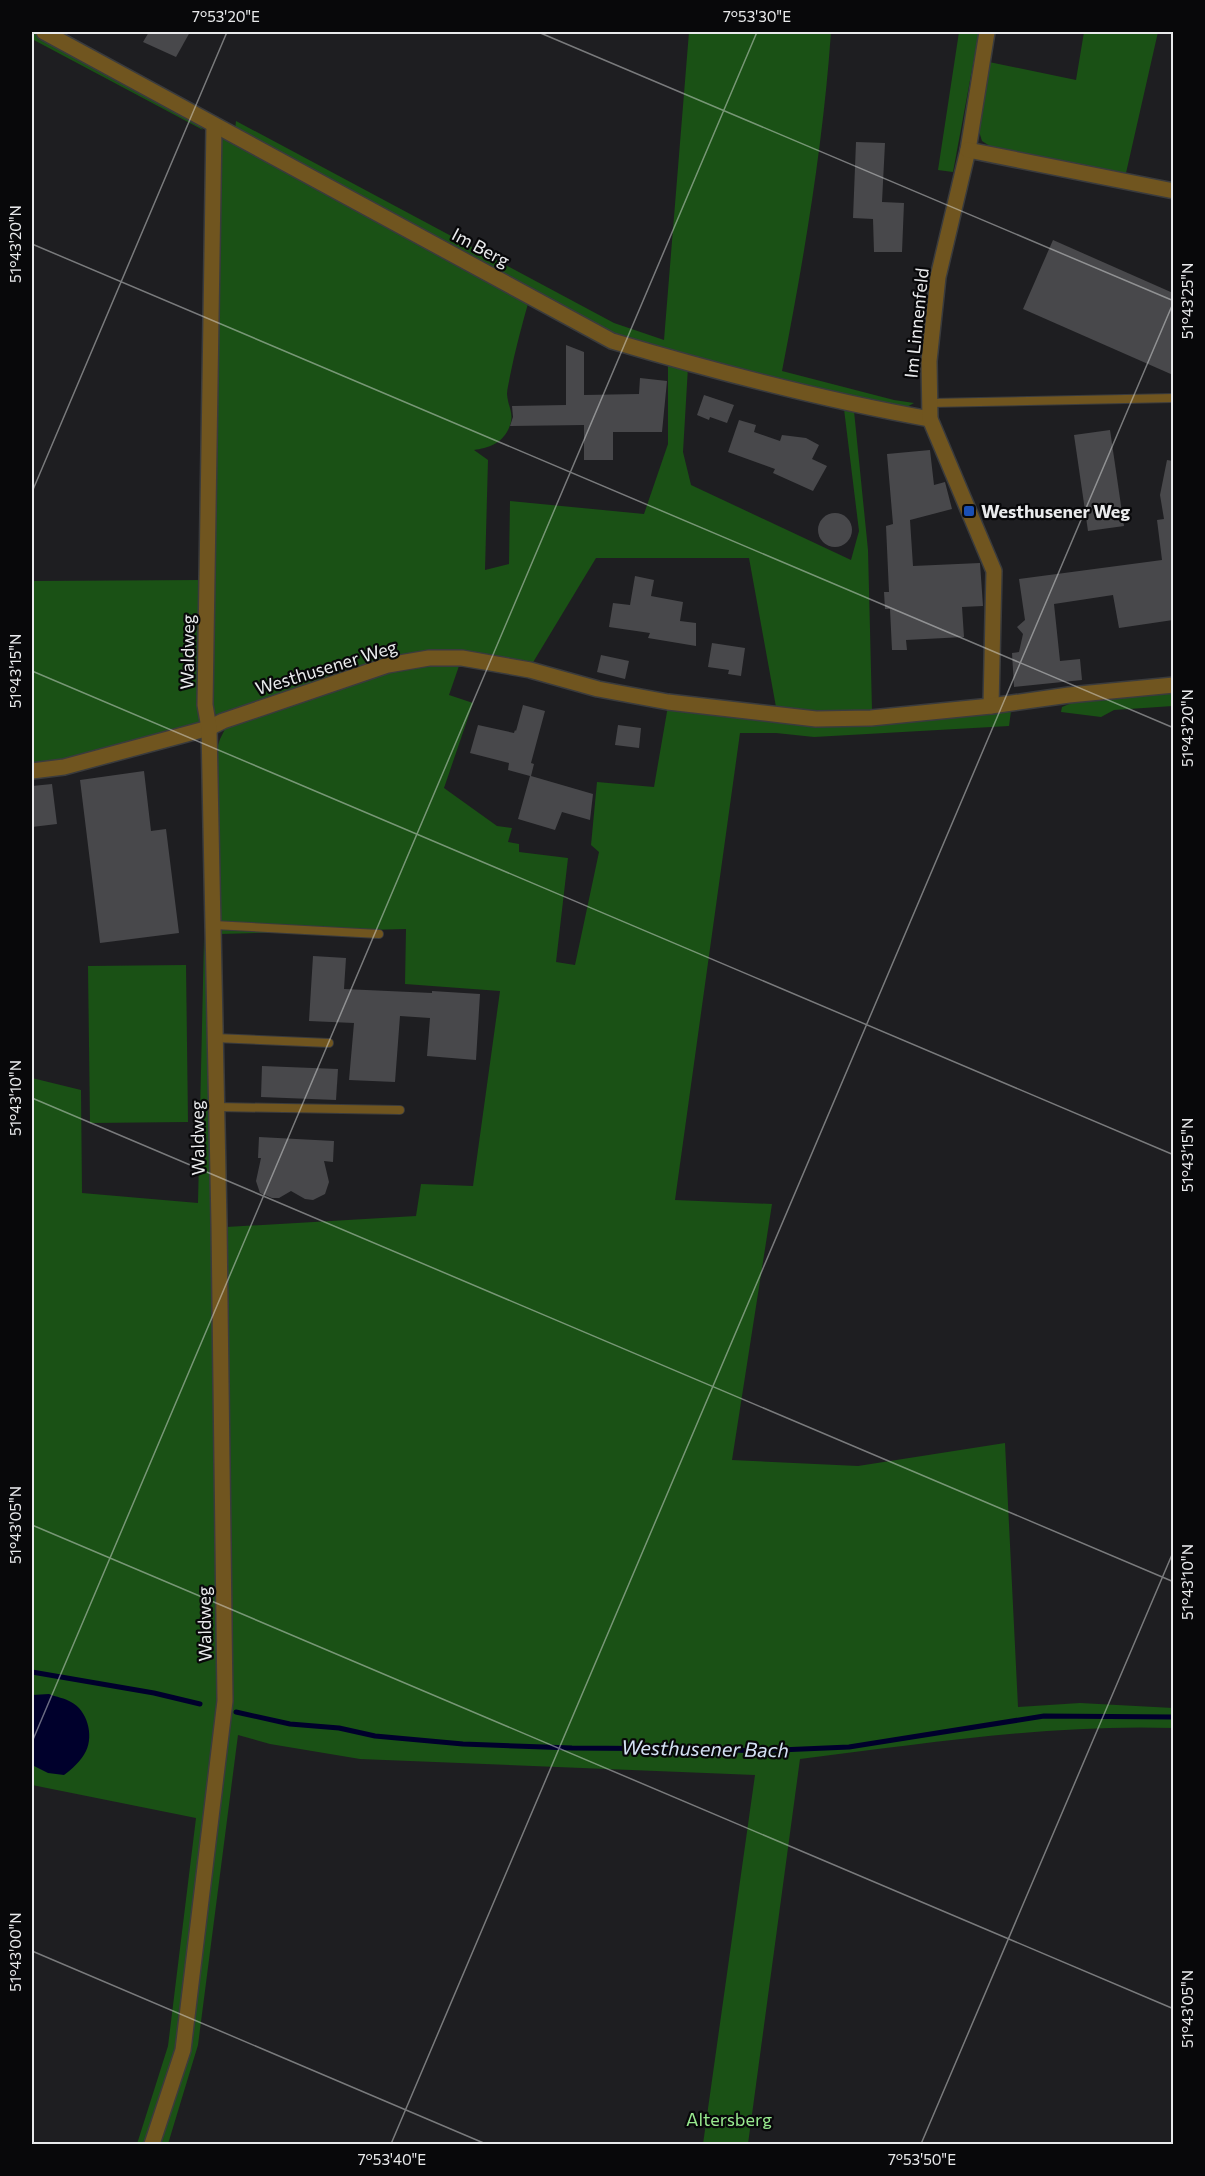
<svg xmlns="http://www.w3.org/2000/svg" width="1205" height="2176" font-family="Commissioner,sans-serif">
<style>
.green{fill:#1a5115}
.water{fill:#00002c}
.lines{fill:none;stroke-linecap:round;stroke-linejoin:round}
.stream{stroke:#00002c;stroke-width:5}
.building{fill:#48484b}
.lane-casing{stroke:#3a3b3d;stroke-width:10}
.street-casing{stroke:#3a3b3d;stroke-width:18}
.lane{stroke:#70551f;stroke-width:8}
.street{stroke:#70551f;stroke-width:15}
.ticks{fill:none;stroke:#e9eaec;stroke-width:1.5;stroke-opacity:0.45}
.transit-dot{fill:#1a4fb4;stroke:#08080a;stroke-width:2}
.labels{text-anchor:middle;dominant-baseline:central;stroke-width:4.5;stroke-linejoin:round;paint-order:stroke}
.street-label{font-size:18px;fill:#e9eaec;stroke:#08080a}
.poi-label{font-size:18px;font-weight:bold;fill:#e9eaec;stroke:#08080a;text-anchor:start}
.park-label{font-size:18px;fill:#99eb90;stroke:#08080a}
.water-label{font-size:20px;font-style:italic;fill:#d4e1f4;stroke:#08080a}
.neatline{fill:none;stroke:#e9eaec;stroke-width:2}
.ticks-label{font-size:15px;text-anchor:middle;fill:#e9eaec}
</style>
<rect width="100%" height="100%" fill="#1e1e21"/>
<g class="green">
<polygon points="32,32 194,119 203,130 32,39"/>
<path d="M689,32H831C823,146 804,258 782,371L894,400L914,403L905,408L893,407L616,337L235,130L236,121L614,323L664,340Z"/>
<polygon points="959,32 979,32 953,172 938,170"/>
<polygon points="1084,32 1158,32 1126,173 993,148 982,141 978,128 989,62 1076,80"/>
<path d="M218,135L529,300C522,325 515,350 510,376C509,382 507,389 507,394C508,409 516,414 508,430C501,444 488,448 474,450L488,460L485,570L509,564L510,501L644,514L668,444V363L688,367L683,452L691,485L851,560L859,531L844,409L854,411L868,550L872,710L817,712L776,707L749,558H596L532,664L463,653L218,716L212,711Z"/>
<polygon points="202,580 202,714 199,722 193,727 71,759 32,766 32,581"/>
<path d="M460,663L449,695L473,703L444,788L497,826L512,828L508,842L519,844V852L568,858L556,962L575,965L599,852L591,845L597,782L654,787L668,706L872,724L1011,711L1009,726L814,737L776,733H740L675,1200L772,1204L732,1460L858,1466L1005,1443L1018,1707L1080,1703L1173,1708V1728C1048,1724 924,1744 800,1759L748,2144H703L755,1775L360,1759L270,1744L238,1735L198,2045L168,2144H156L186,2052L227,1732L226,1227L416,1216L421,1184L473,1186L500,991L405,984L406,929L220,934L216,752L220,739L226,727L390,671L432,664Z"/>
<polygon points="1173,693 1173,706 1114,710 1101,717 1061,712 1062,707 1074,702"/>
<polygon points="204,938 210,1040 220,1696 178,2047 147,2144 137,2144 168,2046 196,1818 32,1785 32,1078 81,1090 82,1193 198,1203"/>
<polygon points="186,965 188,1122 90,1123 88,966"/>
</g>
<path class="water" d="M49,1694C56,1697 65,1698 71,1702C87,1710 94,1735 86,1751C81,1761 72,1769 64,1775L48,1773L32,1765V1695Z"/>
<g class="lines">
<g class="stream">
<polyline points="32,1672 154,1693 200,1704"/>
<polyline points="236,1712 290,1724 339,1728 375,1736 463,1744 572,1748 711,1749 756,1751 849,1747 1044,1716 1174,1717"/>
</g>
</g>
<g class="building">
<polygon points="149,32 190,32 176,57 143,42"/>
<polygon points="856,142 885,143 882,202 904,203 902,252 874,252 873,219 853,218"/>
<polygon points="1053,240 1173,293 1173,375 1023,309"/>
<polygon points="566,345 584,352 584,395 639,394 640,378 667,381 662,432 613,432 613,460 584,460 584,425 510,426 513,417 512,406 566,405"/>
<polygon points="704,395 734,405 727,423 710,417 709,420 697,415"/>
<polygon points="739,420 756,425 754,432 780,441 782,435 806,438 819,445 812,459 827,466 813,491 773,473 775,469 728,452"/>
<polygon points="1110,430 1124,526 1088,531 1074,435"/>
<polygon points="930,450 934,485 945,482 952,509 910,520 913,566 980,563 983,606 962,607 964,637 906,640 907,650 892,650 890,609 885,609 884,592 889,592 886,526 893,524 887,454"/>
<polygon points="1167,460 1173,461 1173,620 1119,628 1113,595 1054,604 1060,661 1080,659 1082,680 1014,687 1012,653 1019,652 1023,634 1017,627 1025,620 1019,579 1162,560 1157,520 1164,519 1160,495"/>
<circle cx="835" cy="530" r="17"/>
<polygon points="635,576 654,580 651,596 683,602 680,621 696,623 696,646 648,638 650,633 609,627 613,603 630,605"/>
<polygon points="712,643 745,648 741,676 728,674 729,670 708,667"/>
<polygon points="601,655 629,661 625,679 597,672"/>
<polygon points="523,705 545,711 531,763 534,764 531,776 593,794 590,820 562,812 555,830 518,819 530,776 508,770 509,763 470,753 478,725 514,733 515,730 516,731"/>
<polygon points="618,725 641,728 639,748 615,745"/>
<polygon points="144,771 151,831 166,829 179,933 100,943 80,780"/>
<polygon points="52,784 57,824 32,827 32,786"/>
<polygon points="313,956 346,958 344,989 432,993 432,991 480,994 476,1060 427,1056 430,1018 400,1016 395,1082 349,1080 354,1023 309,1021"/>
<polygon points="262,1066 338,1069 336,1100 261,1097"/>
<polygon points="259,1137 334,1141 333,1162 324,1161 329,1182 325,1194 313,1200 305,1199 291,1191 279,1198 272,1198 260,1193 256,1181 261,1158 258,1158"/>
</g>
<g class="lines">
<defs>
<g id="lane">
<polyline points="930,403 1174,398"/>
<polyline points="214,925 379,934"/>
<polyline points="215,1038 329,1043"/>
<polyline points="216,1107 400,1110"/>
</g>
<g id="street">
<path d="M44,32L612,341C717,372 822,400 930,419"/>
<polyline points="987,32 968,150 938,277 929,361 930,419 994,571 991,706"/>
<polyline points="968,150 1174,191"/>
<polyline points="32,771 64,767 209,728 223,721 388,665 429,658 462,658 530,670 598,689 668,702 816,719 871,718 991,706 1069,695 1174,685"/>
<polyline points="152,2144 183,2050 225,1701 219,1224 209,728 205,705 214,125"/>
</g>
</defs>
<use href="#lane" class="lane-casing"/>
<use href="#street" class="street-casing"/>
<use href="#lane" class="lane"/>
<use href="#street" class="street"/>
</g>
<path class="ticks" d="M538,32L1174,301M32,244L1174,728M32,492L227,32M32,671L1174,1155M32,1098L1174,1582M32,1525L1174,2009M32,1742L757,32M32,1951L486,2144M391,2144L1174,301M921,2144L1174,1550"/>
<rect class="transit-dot" x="963" y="505" width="12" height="12" rx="3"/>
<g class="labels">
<g class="street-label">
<text transform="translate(481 247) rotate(28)">Im Berg</text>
<text transform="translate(916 323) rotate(-84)">Im Linnenfeld</text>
<text transform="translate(187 652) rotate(-89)">Waldweg</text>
<text transform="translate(326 667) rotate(-17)">Westhusener Weg</text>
<text transform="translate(197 1138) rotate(-91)">Waldweg</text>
<text transform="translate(204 1624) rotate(-91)">Waldweg</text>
</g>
<g class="poi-label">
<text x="981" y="511">Westhusener Weg</text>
</g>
<g class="park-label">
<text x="729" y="2119">Altersberg</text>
</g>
<g class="water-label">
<text transform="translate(705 1748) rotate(1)">Westhusener Bach</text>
</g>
</g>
<rect width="1205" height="2176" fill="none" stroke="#08080a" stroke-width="66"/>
<rect x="33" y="33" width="1139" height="2110" class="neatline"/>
<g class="ticks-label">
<text x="226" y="22">7°53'20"E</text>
<text x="757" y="22">7°53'30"E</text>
<text transform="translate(16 244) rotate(-90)" y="5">51°43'20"N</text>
<text transform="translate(1188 301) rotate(-90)" y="5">51°43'25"N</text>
<text transform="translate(16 671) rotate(-90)" y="5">51°43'15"N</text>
<text transform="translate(1188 728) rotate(-90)" y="5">51°43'20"N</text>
<text transform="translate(16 1098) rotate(-90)" y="5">51°43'10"N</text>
<text transform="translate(1188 1155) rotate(-90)" y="5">51°43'15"N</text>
<text transform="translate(16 1525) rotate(-90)" y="5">51°43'05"N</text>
<text transform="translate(1188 1582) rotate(-90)" y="5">51°43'10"N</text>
<text transform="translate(16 1952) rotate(-90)" y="5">51°43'00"N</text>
<text transform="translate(1188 2009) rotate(-90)" y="5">51°43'05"N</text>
<text x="392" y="2165">7°53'40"E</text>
<text x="922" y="2165">7°53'50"E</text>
</g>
</svg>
